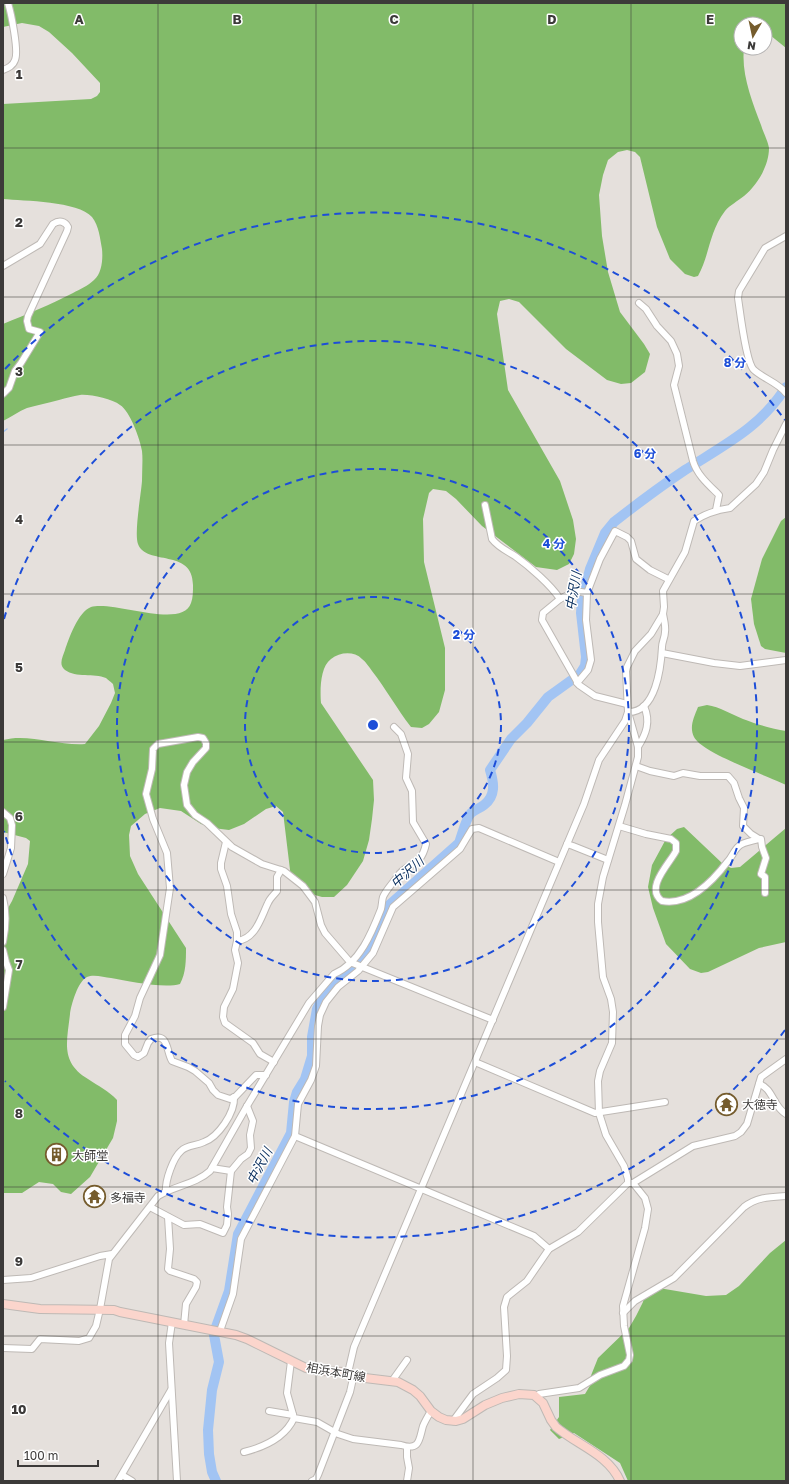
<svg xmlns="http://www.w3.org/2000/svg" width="789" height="1484" font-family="'Golos Text','Noto Sans JP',sans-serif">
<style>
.forest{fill:#82bb69}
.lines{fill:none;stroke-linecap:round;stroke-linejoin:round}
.stream{stroke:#a2c4f3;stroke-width:1.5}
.river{stroke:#a2c4f3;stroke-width:10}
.street-casing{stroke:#beb9b5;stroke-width:8}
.secondary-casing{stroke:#beb9b5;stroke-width:10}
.street{stroke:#fff;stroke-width:6}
.secondary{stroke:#fbd5cc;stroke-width:8}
.grid{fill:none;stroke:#3c3a39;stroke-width:1;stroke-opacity:0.55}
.ring{fill:none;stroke:#1d4ed8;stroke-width:2;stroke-dasharray:7 5}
.labels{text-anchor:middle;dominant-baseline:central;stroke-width:3;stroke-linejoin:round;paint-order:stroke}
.poi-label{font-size:12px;fill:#3c3a39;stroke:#fff;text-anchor:start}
.street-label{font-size:12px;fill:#3c3a39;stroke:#fff}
.water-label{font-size:13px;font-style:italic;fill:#0a2f5e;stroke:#fff}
.grid-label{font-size:13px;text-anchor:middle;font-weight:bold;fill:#3c3a39;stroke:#fff;stroke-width:3;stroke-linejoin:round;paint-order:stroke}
.centre{fill:#1d4ed8;stroke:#fff;stroke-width:2}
.ring-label{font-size:12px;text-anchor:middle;font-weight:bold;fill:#1d4ed8;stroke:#fff;stroke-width:3;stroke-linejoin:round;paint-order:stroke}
</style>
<rect width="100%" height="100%" fill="#e5e0dc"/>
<g class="forest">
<path d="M3,3H786V48L770,35L765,33V24H741V48H744C741,74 752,101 761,125C763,132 768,141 769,148C769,166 757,185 744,196C738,201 730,205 725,211C709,232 710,254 698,276L694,277L685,274L670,259L657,227L640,157L635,152L627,150L618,152L608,160L603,175L599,195L602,236L608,272L620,312L644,344L650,354L645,372L631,383L621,384L607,380L566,349L519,302L509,299L500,301L497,314L508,390L560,481L573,520L576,539L574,554L569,564L557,570L536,567L482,526L456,499L446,491L433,489L429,493L423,519L424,562L445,648V690L439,712L429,724L422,728L411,727C397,709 386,689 372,671C369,667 366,662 362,659C354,651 340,652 331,659C320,667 320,690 321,703L373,780L374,800L372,819L369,840L363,861L347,885L334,897H322L304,892L291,878L283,812L276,806L266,809L244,824L229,830L213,828L201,824L181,811L160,808L145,814L131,826L129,835L130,856L138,874L186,948C186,960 186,973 180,984C164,989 129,981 111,978C104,977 93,974 87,977C78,981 71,1005 70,1014C67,1042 60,1062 88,1079C98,1086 109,1091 117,1100V1121L113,1138L90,1177L71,1194L61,1192L53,1184L39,1182L22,1193H3V917L12,901L28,864L30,841L26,838L3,832V740C28,733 58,746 85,744L99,726L111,703L115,693L113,684C111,682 108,680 106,678C94,673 76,678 65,670C58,665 63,656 65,650C69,638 78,612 91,607C113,600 182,630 191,603C193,598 193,591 193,585C193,548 146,566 138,544C134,533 141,495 142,481C142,471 143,460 142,451C140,439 130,411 120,405C112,399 90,394 80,395C73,396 66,398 59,400C49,403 37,405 27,408C19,411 11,417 3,421V324C27,314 50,305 73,293C80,289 88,286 94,280C102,273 103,259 102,249C100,238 99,226 92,217C78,201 24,201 3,199V104L91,99L97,96L100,92V83L72,53L49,32L39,26L22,23L3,27Z"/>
<polygon points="786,517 786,653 765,649 761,646 754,624 751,599 762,559 781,521"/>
<path d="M707,705C720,707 731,714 743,719C756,724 772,729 786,731V785C768,776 702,753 694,737C689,727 694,717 698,707Z"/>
<polygon points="684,827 723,864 731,868 740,867 786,828 786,942 759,948 708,972 701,973 690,969 666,944 653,908 648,887 652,865 666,839 677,829"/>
<polygon points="786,1240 786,1481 628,1481 620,1463 574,1433 559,1439 550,1430 559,1417 559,1397 585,1394 591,1384 590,1378 598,1358 629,1328 636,1316 643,1302 645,1291 653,1287 706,1296 726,1295 739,1286 770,1253"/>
</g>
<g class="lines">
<polyline class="stream" points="3,432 7,429"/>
<path class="river" d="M216,1481L212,1472L209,1454L208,1430L212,1390L219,1362L214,1335L216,1327L229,1291L238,1234L291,1133L294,1102L297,1092L305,1079L312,1056V1037L317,1009L323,997L339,977L359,962L370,950L387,907L459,843C462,835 466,818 471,813C475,810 480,808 484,805C496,796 494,783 490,770L511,739L527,723L548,697L580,674L585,666L586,657L581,613L582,600L590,569L605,533L614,522C637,504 661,486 685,470C724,445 761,427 786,387"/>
<defs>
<g id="street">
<path d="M3,70C8,68 13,66 15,60C19,51 11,13 8,3"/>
<path d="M786,236L765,248L739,291L738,298C740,311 746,363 754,370C764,379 777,382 786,393"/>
<path d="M3,266L40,244L53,224C59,220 65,221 68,227L67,231L28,316L27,321L29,329L40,332L21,363L15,371L9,388L3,394"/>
<path d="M639,303L646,309L657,326L671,341L677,354L679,366L674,385L693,461C697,475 709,485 719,495L716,510"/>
<path d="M485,505L492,539C498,547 507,551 515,556C529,566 551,585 560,599"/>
<polyline points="587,593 575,591 560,599 543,613 542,620 579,685 595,696 627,704"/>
<polyline points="662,653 714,663 740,666 786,660"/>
<polyline points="577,683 588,670 591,660 586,620 587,593 600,559 615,531 627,537 631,541 636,559 650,570 668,579"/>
<path d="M628,712C656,713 661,667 662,647C662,642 665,637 665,632C666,626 664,620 663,614"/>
<path d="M638,747C646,734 651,722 644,706"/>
<polyline points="636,766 650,771 674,776 683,773 700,776 728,776 734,783 739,798 744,808 743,826 751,834 759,839"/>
<polyline points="3,812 10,818 12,825 11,848 3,874"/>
<path d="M619,826L646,834L671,839L676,843V851C670,863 644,888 662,901C689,906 713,881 728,861C732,857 734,850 739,846C743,842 753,841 759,839H761L762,847L766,858L761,874L765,877V893"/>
<polyline points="226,842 221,863 221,869 227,886 231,914 237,932 237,941 235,950 238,963 233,989 224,1007 223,1017 225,1023 253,1043 260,1054 274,1062"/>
<polyline points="567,844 573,846 608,860"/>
<path d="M3,898C7,913 6,927 3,942"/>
<path d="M237,941C256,939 261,917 268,903C270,898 274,895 277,891V877L281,870"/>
<polyline points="3,950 6,962 9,970 3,1007"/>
<polyline points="475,1062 595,1113 665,1102"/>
<path d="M266,1075H256L235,1097L230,1099L218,1095L213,1090L209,1083L195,1071L188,1067L172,1061C166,1051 169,1032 151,1039L148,1043L144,1053L138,1057L134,1055L125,1044V1035L135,1016L140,998L160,955L170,888L167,853L153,819L146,794L152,769L153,749L158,744L198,737L203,738L206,743V748L193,762L187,772L184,785L187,805L195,815L207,823L232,847L262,864L284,871L303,886L315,902L321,925L325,933L350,962L493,1020"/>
<path d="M759,1084C773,1088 773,1107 786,1114"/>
<polyline points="295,1136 527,1233 534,1236 549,1249"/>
<polyline points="212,1168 231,1171"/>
<polyline points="633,1183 693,1146 735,1136 741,1132 747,1124 761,1077 786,1059"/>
<path d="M166,1191C165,1181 173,1158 181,1151C187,1145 196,1146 204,1142C218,1137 235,1113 234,1097"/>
<polyline points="150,1207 184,1225 200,1224 223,1233 227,1225 228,1214 227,1207 231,1171 241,1159 248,1154 251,1148 250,1135 253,1121 247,1106"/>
<polyline points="168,1217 170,1249 168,1269 170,1271 194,1279 197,1282 196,1287 186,1304 184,1325"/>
<polyline points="3,1280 31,1278 100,1256 112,1254"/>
<path d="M623,1313L635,1301L674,1278L744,1207C757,1197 770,1197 786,1196"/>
<polyline points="172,1322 169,1343 177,1481"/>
<polyline points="220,1331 233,1294 241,1239 295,1136 298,1104 311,1080 316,1066 318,1026 320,1015 326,1002 338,987 358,971 373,953 393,907 460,849 472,829 479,828 559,862"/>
<path d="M3,1348L32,1349L40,1339L79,1341L89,1338L96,1326L100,1309L109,1259L158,1196C174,1186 196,1184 210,1171L247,1106L309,1003L334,974C360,963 372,932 381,909C382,905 382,900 383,897C386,890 393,883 397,877C408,860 420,870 426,844L413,822L412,791L406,778L408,754L401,734L394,727"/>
<path d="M291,1361L287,1393L294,1418L317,1422L338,1434L353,1439L401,1445C420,1451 419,1440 423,1426C425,1421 428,1416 431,1411"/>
<polyline points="348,1373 354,1347 584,804 599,760 625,721 628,712"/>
<polyline points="392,1381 407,1360"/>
<polyline points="537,1396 539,1394 579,1388 600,1375 624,1366 629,1360 630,1355 624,1326 623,1306 645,1228 648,1209 645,1198 633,1183 628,1183"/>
<polyline points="269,1411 293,1415"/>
<path d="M453,1421L473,1394L497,1378L506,1370L507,1356L504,1307L507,1297L527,1281L549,1249L578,1232L628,1183V1179L624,1166L606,1135L599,1113L598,1081L600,1071L612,1043L613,1012L611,999L603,977L598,922V904L603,877L625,805L638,757V747L628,712L626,671L627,667L635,651L651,634L663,614L664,607L663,591L685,552L694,521C706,513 716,510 730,508L756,484L764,472L773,450L786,424"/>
<path d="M244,1452C264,1447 285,1438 294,1418"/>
<polyline points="122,1475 132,1481"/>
<polyline points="118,1481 171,1390"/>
<polyline points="312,1481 316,1479 318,1475 350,1392 354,1374"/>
<polyline points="407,1481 409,1468 407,1457 407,1448"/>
</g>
<path id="secondary" d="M3,1304L40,1309L114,1310L120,1312L236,1335L247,1339L306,1368L321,1371L344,1372L365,1378L398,1382L413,1390L420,1396L431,1411L439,1417L446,1420L456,1421L463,1419L485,1405L502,1398L519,1394L534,1395L543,1403L551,1420L556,1427C577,1445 608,1454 620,1481"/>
</defs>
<use href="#street" class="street-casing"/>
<use href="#secondary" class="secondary-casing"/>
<use href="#street" class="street"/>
<use href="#secondary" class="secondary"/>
</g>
<path class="grid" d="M158,3V1481M316,3V1481M473,3V1481M631,3V1481M3,148H786M3,297H786M3,445H786M3,594H786M3,742H786M3,890H786M3,1039H786M3,1187H786M3,1336H786"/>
<g class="ring">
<circle cx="373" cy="725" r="128"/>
<circle cx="373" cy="725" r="256"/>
<path d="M4 619A384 384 0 1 1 4 831"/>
<path d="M785 1030A512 512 0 0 1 5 1081M5 369A512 512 0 0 1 785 420"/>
</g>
<defs>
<symbol id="temple-ring" viewBox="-11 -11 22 22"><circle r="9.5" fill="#fff" stroke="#755c2d" stroke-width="1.5"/><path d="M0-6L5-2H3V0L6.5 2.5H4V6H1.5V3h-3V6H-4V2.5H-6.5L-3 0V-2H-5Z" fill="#755c2d"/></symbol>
<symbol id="building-ring" viewBox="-11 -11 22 22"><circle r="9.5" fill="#fff" stroke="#755c2d" stroke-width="1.5"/><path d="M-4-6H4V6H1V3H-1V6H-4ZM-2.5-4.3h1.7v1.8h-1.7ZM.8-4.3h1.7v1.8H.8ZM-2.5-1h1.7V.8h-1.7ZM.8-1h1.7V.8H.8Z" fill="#755c2d"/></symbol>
</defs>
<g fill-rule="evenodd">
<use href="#temple-ring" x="714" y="1092" width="25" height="25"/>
<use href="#building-ring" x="44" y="1142" width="25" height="25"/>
<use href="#temple-ring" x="82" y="1184" width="25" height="25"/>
</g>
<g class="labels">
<g class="poi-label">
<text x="742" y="1104">大徳寺</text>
<text x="72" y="1155">大師堂</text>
<text x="110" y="1197">多福寺</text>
</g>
<g class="street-label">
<text transform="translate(336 1372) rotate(10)">相浜本町線</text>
</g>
<g class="water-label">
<text transform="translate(573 591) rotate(-80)">中沢川</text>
<text transform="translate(407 872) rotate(-42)">中沢川</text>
<text transform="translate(259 1166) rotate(-62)">中沢川</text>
</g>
</g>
<g class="grid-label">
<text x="79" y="24">A</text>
<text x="237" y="24">B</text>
<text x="394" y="24">C</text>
<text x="552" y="24">D</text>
<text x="710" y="24">E</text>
<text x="19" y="79">1</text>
<text x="19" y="227">2</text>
<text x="19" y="376">3</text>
<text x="19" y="524">4</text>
<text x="19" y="672">5</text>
<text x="19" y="821">6</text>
<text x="19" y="969">7</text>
<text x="19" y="1118">8</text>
<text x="19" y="1266">9</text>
<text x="19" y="1414">10</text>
</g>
<circle cx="373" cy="725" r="6" class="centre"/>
<g class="ring-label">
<text x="735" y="367">8 分</text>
<text x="645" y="458">6 分</text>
<text x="554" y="548">4 分</text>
<text x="464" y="639">2 分</text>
</g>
<rect width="789" height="1484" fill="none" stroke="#3c3a39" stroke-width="8"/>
<g transform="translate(753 36) rotate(189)"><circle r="19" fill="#ffffff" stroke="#b1b0b0"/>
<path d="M0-3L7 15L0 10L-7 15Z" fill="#755c2d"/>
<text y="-6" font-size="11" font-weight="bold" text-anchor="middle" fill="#3c3a39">N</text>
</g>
<path d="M18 1460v6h80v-6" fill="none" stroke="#3c3a39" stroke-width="2"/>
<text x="24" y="1460" font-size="12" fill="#3c3a39" stroke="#ffffff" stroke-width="3" paint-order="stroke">100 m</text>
</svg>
